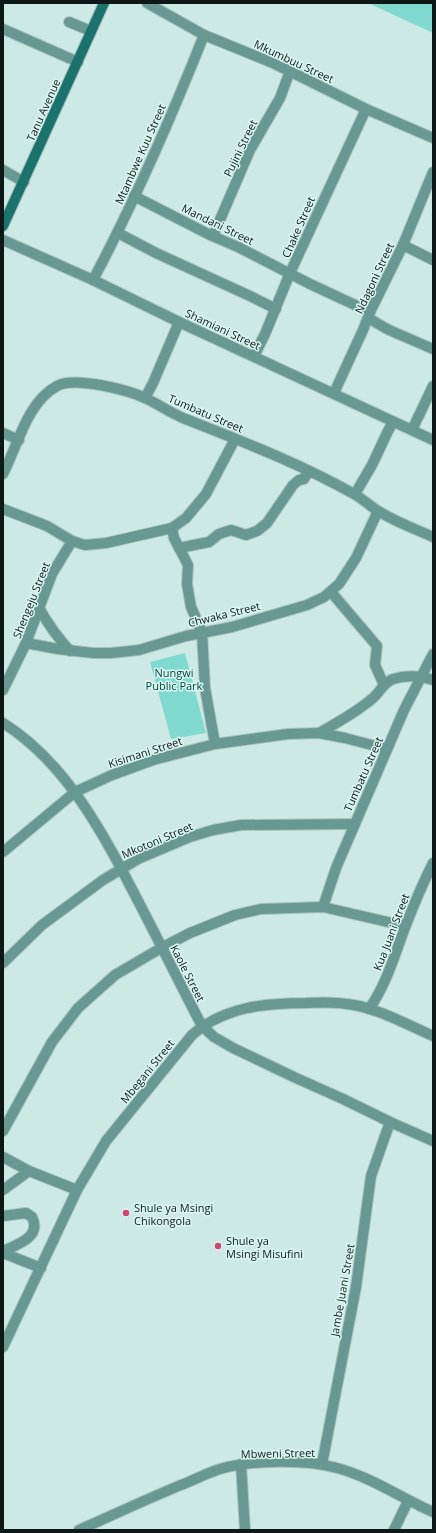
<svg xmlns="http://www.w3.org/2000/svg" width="436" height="1533" font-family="'Open Sans',sans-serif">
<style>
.green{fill:#80d9cf}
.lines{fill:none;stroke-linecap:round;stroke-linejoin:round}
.street-casing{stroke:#aac3c0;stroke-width:12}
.secondary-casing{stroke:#aac3c0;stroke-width:12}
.street{stroke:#679892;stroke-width:10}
.secondary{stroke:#1c736d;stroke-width:10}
.poi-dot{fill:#d2446d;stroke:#d9f6f2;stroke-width:1.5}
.labels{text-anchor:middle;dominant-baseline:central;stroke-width:3;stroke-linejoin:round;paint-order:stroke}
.street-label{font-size:11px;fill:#0e1817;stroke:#d9f6f2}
.park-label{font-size:11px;fill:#003f3b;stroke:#d9f6f2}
.poi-label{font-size:11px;fill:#0e1817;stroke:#d9f6f2;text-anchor:start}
</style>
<rect width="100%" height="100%" fill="#cce9e5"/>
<g class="green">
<polygon points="368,3 433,3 433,33"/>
<polygon points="185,653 206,733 171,739 150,662"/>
</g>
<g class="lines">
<defs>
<g id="street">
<polyline points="147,3 204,35 273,63 366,109 433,138"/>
<polyline points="69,22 91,31"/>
<polyline points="3,29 78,62"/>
<polyline points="3,170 24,182"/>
<polyline points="134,196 210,235 238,247 310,284 370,312"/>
<polyline points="118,233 156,253 250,296 276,309"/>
<polyline points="213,236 250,150 280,98 290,71"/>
<polyline points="3,240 93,280 179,322 433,440"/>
<polyline points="403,245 433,260"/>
<path d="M93,280C135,201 171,118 204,35"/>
<polyline points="368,318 389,330 433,349"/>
<polyline points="254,356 265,334 290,273 366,109"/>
<polyline points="334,393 363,330 370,312 403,245 433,172"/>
<polyline points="145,398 153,383 179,322"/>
<polyline points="412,430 433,386"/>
<polyline points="3,433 19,440"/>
<path d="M3,474C18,445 27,402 57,386C74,376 128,390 145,398C158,404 169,412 183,418C241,441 299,463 354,494C363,499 370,506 378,511C396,522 415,529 433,537"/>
<polyline points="355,494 372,465 388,431 393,422"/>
<polyline points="3,509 47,526 72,541 85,545 106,543 172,528 186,518 206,494 235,439"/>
<polyline points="172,528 174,538 188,565 187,584 191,607 202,632 205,688 215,744"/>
<polyline points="179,548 209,542 219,534 231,530 246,535 257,531 267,523 293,485 299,480 304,479 308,472"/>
<polyline points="331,592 377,646 375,665 384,685"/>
<path d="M39,608C48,624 57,637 70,651"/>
<polyline points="26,643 58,649 93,653 111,653 139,650 186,636 232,627 307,605 324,597 339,584 356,558 378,511"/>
<polyline points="3,690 26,643 52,574 72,541"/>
<path d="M3,723C66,762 104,835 137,899C159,941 180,984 202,1026L214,1037L233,1048L296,1078L343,1099L390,1122L433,1141"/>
<path d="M319,733C337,723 357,712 373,698C380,692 384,682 393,679C406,675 421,676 433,680"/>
<polyline points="3,852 75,792 112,775 153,760 215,744 288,734 319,733 345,738 387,749"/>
<polyline points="323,907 336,868 404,710 433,654"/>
<polyline points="3,963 42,925 103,880 138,859 190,837 213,830 241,825 354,824"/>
<path d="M369,1009C387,984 395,953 406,925C414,904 423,883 433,863"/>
<polyline points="3,1131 52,1042 78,1008 115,975 161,948 190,933 235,915 261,909 323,907 405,926"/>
<polyline points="3,1157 29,1171 77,1190"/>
<polyline points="3,1190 29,1171"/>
<path d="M3,1216L26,1213L32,1217C42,1237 17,1245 3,1251"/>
<polyline points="3,1253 41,1268"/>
<path d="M3,1347L77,1190L106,1141L192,1035C223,1007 265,1003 306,1003C322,1002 338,1002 354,1005C381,1010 408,1025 433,1036"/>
<polyline points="241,1464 245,1530"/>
<polyline points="322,1464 356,1287 371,1176 390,1122"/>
<path d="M79,1530C113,1515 147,1499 181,1485C194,1480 207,1473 220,1469C251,1460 307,1459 337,1468C371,1477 401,1498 433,1512"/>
<polyline points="394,1530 408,1501"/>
</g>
<polyline id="secondary" points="3,226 104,3"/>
</defs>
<use href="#street" class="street-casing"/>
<use href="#secondary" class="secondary-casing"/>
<use href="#street" class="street"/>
<use href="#secondary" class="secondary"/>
</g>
<g class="poi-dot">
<circle cx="126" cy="1213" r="4"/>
<circle cx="218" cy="1246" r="4"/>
</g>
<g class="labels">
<g class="street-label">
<text transform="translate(294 61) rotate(25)">Mkumbuu Street</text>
<text transform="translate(43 110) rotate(-66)">Tanu Avenue</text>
<text transform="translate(240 148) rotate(-64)">Pujini Street</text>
<text transform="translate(140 154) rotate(-66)">Mtambwe Kuu Street</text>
<text transform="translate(218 224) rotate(26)">Mandani Street</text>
<text transform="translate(298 227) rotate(-66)">Chake Street</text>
<text transform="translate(374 278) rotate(-65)">Ndagoni Street</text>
<text transform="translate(223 329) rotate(25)">Shamiani Street</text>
<text transform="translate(206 413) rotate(23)">Tumbatu Street</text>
<text transform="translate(31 600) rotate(-68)">Shengeju Street</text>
<text transform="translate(224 614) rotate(-14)">Chwaka Street</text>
<text transform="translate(145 752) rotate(-18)">Kisimani Street</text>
<text transform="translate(363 774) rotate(-66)">Tumbatu Street</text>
<text transform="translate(157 840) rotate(-23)">Mkotoni Street</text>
<text transform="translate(391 932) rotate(-69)">Kua Juani Street</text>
<text transform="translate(188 973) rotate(63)">Kaole Street</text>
<text transform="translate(147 1071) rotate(-51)">Mbegani Street</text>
<text transform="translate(342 1290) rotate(-80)">Jambe Juani Street</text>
<text transform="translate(278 1453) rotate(-1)">Mbweni Street</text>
</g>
<g class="park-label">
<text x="174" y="672">Nungwi<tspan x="174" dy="13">Public Park</tspan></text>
</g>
<g class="poi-label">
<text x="134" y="1207">Shule ya Msingi<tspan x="134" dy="13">Chikongola</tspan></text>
<text x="226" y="1240">Shule ya<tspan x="226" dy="13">Msingi Misufini</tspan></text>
</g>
</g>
<rect width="436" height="1533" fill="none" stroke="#0e1817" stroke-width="8"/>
</svg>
